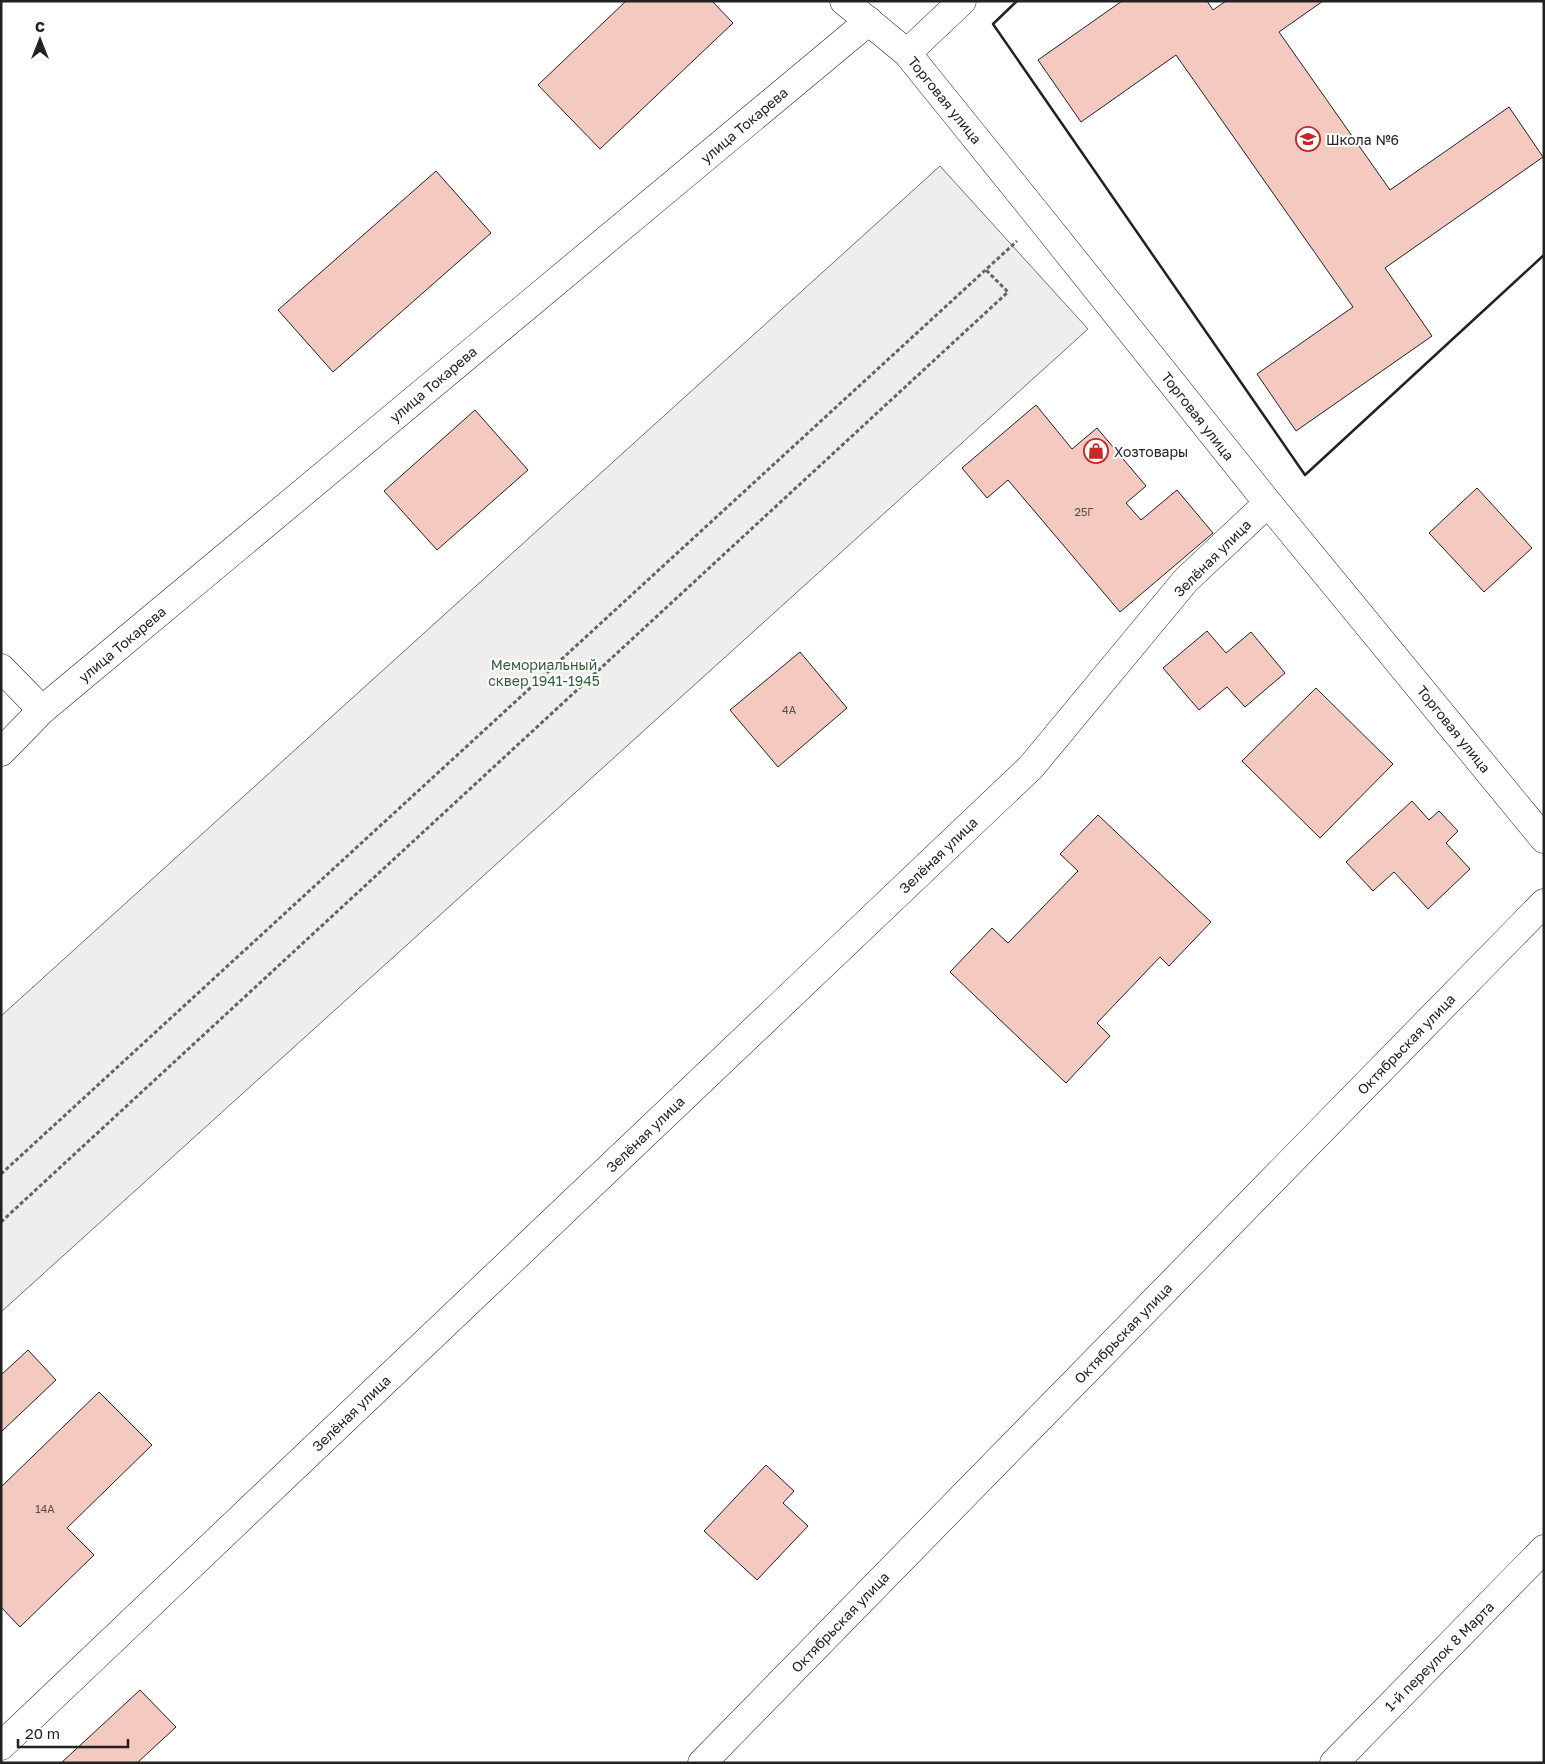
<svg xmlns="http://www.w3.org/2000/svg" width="1545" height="1764" font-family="'Golos Text',sans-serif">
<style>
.green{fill:#eee;stroke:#6f6f6f}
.building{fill:#f3c9c0;stroke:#222}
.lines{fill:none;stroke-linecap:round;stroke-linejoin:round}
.minor-casing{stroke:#222;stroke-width:29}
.path{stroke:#646464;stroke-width:3;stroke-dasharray:4 2.5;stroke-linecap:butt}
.minor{stroke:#fff;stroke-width:28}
.wall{stroke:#222;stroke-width:2.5}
.labels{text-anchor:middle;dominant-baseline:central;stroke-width:4;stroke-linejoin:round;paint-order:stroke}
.number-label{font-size:11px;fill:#564c4a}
.street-label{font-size:14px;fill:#222;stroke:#fff}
.poi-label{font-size:14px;fill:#222;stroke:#fff;text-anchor:start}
.park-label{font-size:14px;fill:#2f5e38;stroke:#fff}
</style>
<rect width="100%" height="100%" fill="#fff"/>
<polygon class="green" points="940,166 1088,329 1,1312 1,1016"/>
<g class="building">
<polygon points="626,1 712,1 733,23 600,149 538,85"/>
<polygon points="1122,1 1207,1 1213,10 1226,1 1323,1 1279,32 1390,190 1509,107 1543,157 1385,268 1432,336 1296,431 1257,374 1353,307 1176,55 1081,122 1038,60"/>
<polygon points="436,171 491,233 333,372 278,310"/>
<polygon points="1036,405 1072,449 1097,428 1146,486 1126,503 1141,520 1177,490 1213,533 1120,612 1008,480 987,498 962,468"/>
<polygon points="475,410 528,470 437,550 384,491"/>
<polygon points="1477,488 1532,548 1484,592 1429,533"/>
<polygon points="1207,631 1226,653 1251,632 1285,673 1245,707 1227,687 1199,710 1163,668"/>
<polygon points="800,652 847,708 778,767 730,710"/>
<polygon points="1316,688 1393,764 1320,838 1242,761"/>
<polygon points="1412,801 1429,820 1439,811 1458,831 1446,843 1470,869 1428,909 1394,872 1373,891 1346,862"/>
<polygon points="1098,815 1211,922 1169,966 1160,957 1097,1023 1110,1036 1066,1083 950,972 992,928 1008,943 1078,871 1060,854"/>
<polygon points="28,1350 56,1380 1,1432 1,1375"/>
<polygon points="99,1392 152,1445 67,1528 94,1555 20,1627 1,1607 1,1487"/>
<polygon points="766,1465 794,1491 783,1503 808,1526 757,1580 704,1531"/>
<polygon points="140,1690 176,1727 137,1763 61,1763"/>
</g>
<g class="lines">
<defs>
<g id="minor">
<polyline points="844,1 907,53 1041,219 1268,503 1544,839"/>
<polyline points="907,53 962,1"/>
<polyline points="1,668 42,710"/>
<polyline points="1,752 42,710 869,21"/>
<polyline points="1,1746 1031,767 1186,580 1268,503"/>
<polyline points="702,1763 1544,903"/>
<polyline points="1334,1763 1544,1549"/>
</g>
</defs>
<use href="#minor" class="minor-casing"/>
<g class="path">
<polyline points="1,1174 1017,241"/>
<polyline points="1,1222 1008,292 986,270"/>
</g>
<use href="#minor" class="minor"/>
<polyline class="wall" points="1017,1 993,24 1305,475 1544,255"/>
</g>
<defs>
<symbol id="school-ring" viewBox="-11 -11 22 22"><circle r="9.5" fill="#fff" stroke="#c62828" stroke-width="1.5"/><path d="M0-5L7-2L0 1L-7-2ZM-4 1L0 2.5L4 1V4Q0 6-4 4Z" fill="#c62828"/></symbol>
<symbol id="shop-ring" viewBox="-11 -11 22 22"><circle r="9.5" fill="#fff" stroke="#c62828" stroke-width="1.5"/><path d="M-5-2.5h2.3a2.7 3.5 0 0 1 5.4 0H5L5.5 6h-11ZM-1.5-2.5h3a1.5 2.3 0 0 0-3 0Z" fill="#c62828"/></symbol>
</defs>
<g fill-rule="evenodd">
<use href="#school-ring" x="1294" y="125" width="28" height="28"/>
<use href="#shop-ring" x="1082" y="437" width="28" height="28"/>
</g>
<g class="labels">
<g class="number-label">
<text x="1084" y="511">25Г</text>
<text x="789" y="709">4А</text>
<text x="45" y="1508">14А</text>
</g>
<g class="street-label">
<text transform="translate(945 100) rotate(51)">Торговая улица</text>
<text transform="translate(744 125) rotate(-40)">улица Токарева</text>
<text transform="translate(433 384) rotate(-40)">улица Токарева</text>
<text transform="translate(1198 416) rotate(52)">Торговая улица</text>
<text transform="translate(1212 558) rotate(-45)">Зелёная улица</text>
<text transform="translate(122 644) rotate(-40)">улица Токарева</text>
<text transform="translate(1454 729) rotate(51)">Торговая улица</text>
<text transform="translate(938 855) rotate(-44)">Зелёная улица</text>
<text transform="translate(1406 1044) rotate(-46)">Октябрьская улица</text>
<text transform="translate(645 1134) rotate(-44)">Зелёная улица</text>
<text transform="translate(1123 1333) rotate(-46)">Октябрьская улица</text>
<text transform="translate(351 1413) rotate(-44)">Зелёная улица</text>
<text transform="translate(840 1622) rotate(-46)">Октябрьская улица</text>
<text transform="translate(1439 1656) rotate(-45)">1-й переулок 8 Марта</text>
</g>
<g class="poi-label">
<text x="1326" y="139">Школа №6</text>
<text x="1114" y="451">Хозтовары</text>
</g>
<g class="park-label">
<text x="544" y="664">Мемориальный<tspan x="544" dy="16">сквер 1941-1945</tspan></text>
</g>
</g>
<rect width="1545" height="1764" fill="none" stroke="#222222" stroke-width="5"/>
<g transform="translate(40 40)" stroke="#ffffff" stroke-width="4" paint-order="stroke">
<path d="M0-4L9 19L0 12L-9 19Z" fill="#222222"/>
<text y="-8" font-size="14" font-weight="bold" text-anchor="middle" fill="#222222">С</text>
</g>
<path d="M18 1739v8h110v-8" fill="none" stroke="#222222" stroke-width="2.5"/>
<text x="25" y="1739" font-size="15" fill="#222222" stroke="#ffffff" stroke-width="4" paint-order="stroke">20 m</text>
</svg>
